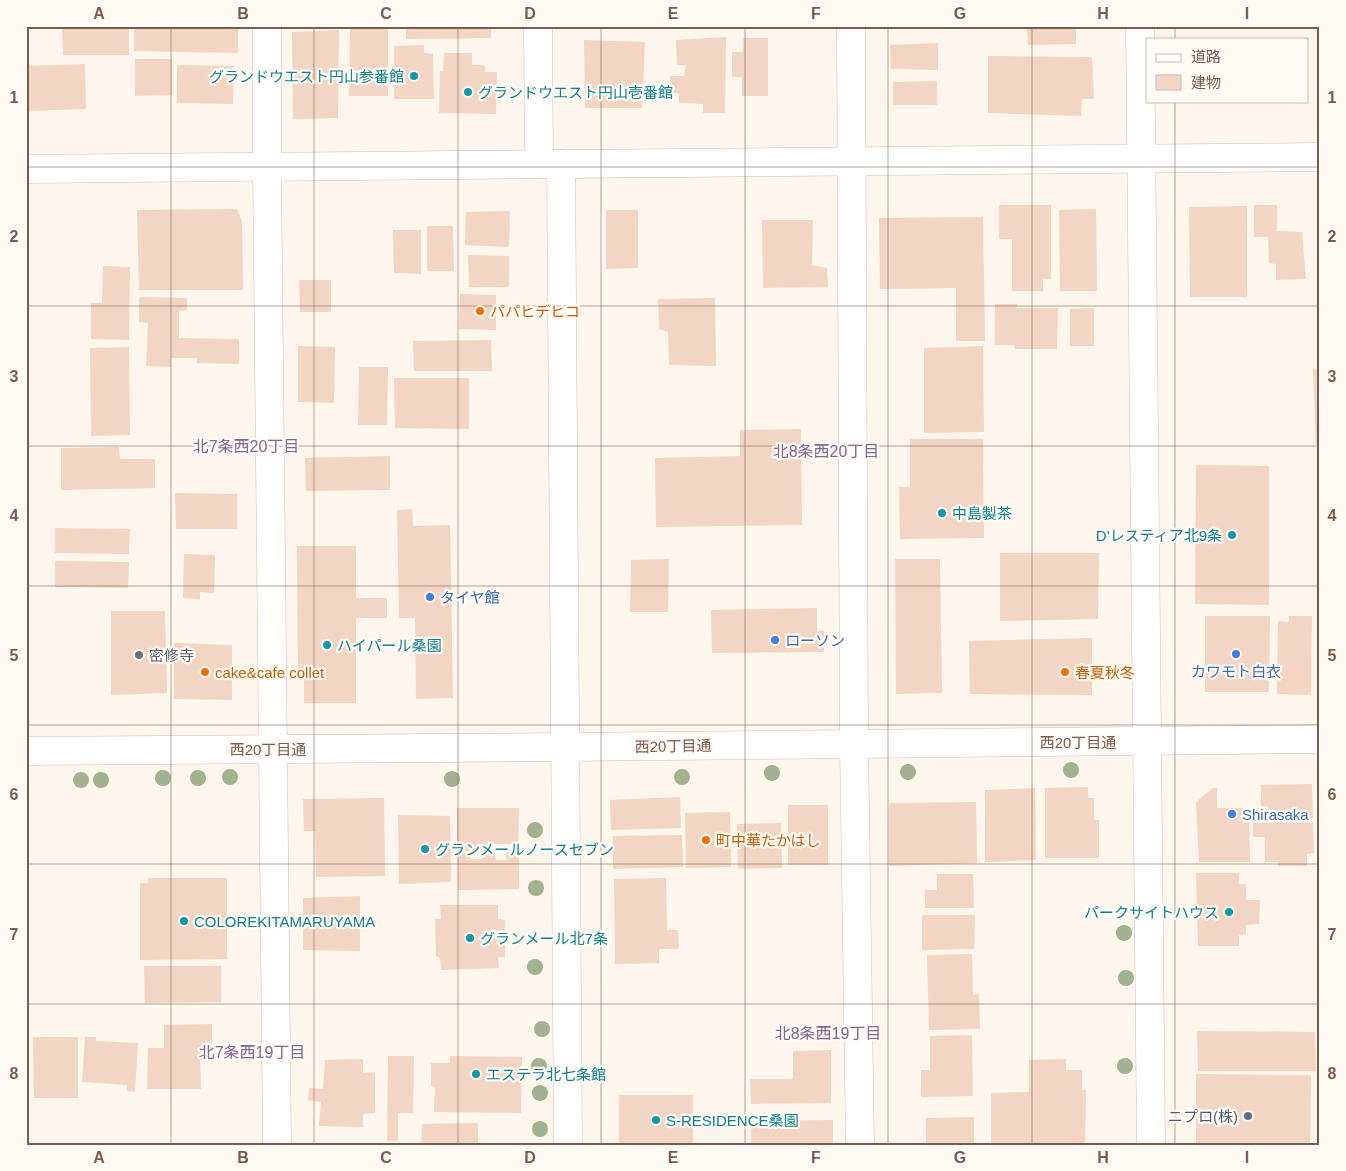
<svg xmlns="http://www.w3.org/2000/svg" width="1346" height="1171" font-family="Arial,'Noto Sans JP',sans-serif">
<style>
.building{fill:#f3d5c3}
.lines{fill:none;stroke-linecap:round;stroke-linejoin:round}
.minor-casing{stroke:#d1beb0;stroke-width:29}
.minor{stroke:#fff;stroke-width:28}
.tree{fill:#a0b28e}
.grid{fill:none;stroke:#7a5c4d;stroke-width:1;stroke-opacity:0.55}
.culture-dot{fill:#0f9aa8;stroke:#fffaf3;stroke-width:2}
.food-dot{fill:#e8710a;stroke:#fffaf3;stroke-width:2}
.shop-dot{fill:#3f7fe0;stroke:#fffaf3;stroke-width:2}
.worship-dot{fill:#6b7280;stroke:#fffaf3;stroke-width:2}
.service-dot{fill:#5c6f8a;stroke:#fffaf3;stroke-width:2}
.labels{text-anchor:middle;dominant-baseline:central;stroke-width:4.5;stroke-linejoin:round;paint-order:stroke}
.culture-label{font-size:15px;fill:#0d838f;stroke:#fffaf3;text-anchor:start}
.food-label{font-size:15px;fill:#c56008;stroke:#fffaf3;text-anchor:start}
.shop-label{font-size:15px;fill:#366cbe;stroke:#fffaf3;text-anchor:start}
.worship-label{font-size:15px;fill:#5b616d;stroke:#fffaf3;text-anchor:start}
.street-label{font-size:15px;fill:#7a5c4d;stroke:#fffaf3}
.service-label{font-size:15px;fill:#4e5e75;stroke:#fffaf3;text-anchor:end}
.neighbourhood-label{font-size:16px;fill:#846695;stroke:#fffaf3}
.neatline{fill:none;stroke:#7a5c4d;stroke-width:2}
.grid-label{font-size:16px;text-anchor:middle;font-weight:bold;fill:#7a5c4d}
</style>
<rect width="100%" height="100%" fill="#fdf6ec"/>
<g class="building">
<polygon points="62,26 129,26 129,55 63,55"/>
<polygon points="134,26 238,27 238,53 134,51"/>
<polygon points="350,26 388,26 388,96 349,96"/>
<polygon points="406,26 491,26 491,38 406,39"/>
<polygon points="640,26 714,26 714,29 640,28"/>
<polygon points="1027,26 1076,26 1076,44 1028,45"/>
<polygon points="339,30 338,118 293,119 292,32"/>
<polygon points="726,37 725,113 703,113 703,104 679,103 679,94 670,92 670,76 684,76 686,65 677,65 676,40"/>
<polygon points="743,38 768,38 768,96 742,96 742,77 732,77 732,52 743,52"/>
<polygon points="584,40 645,42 642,108 585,108"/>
<polygon points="938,43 938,70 891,69 890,45"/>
<polygon points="424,45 424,53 433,54 434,99 394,99 394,46"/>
<polygon points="444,53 472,53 472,65 485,65 485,72 497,72 496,114 439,113 440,71 443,71"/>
<polygon points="988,56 1092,57 1094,99 1082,99 1081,116 988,113"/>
<polygon points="135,59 172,59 172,95 135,96"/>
<polygon points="85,64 86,109 26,111 26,66"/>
<polygon points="177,65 234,66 233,104 177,103"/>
<polygon points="937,81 937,105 893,105 893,82"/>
<polygon points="999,205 1051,205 1051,279 1043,279 1043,291 1012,291 1012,239 999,239"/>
<polygon points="1254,205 1277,205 1277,231 1302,232 1306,279 1276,280 1276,264 1269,263 1268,237 1254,237"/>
<polygon points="1247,206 1247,297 1190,297 1189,207"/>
<polygon points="237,209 242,222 243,290 139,290 137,210"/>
<polygon points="1096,209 1097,291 1060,291 1059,210"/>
<polygon points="606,210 638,210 638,268 606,269"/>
<polygon points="510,211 509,247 465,245 466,212"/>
<polygon points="983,217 985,341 956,341 956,288 880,289 879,218"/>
<polygon points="762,220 813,220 812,265 827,268 828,287 763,288"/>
<polygon points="427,226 453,226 454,271 427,271"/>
<polygon points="393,230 421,230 421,274 394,273"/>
<polygon points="468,255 509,256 509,287 469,287"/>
<polygon points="103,266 130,267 129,340 91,339 91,303 102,303"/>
<polygon points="299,280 331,280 331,312 300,312"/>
<polygon points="460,294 496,295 496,330 459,329"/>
<polygon points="139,297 187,298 187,310 179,311 179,338 239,339 239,364 197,363 197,358 171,358 171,367 146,366 148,323 139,322"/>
<polygon points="715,298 716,366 669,365 668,332 659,329 658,299"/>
<polygon points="995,304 1017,304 1016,308 1058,308 1057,349 1015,349 1015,345 995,345"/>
<polygon points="1094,308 1094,346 1070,346 1070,309"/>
<polygon points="491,340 492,371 414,371 413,341"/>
<polygon points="298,346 335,347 334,403 298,402"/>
<polygon points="983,346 984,432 924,433 924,348"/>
<polygon points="129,347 130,435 91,436 90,348"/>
<polygon points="359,367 388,367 387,425 358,425"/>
<polygon points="1313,369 1320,369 1320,445 1316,445"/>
<polygon points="394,378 469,378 469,429 395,428"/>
<polygon points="801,429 802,525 656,527 655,458 740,456 740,430"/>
<polygon points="910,439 983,439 984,538 900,539 899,487 910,487"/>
<polygon points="119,447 120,459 155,459 155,488 61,490 61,448"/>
<polygon points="390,456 390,490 306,491 305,458"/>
<polygon points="1196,465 1269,466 1269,605 1195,604"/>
<polygon points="175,493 237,494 237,529 176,529"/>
<polygon points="412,509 413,526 450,525 453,698 416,699 415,618 399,618 397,510"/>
<polygon points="55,528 130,529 129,554 55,553"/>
<polygon points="297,546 356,546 356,598 387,598 387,618 356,618 356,703 304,703 304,672 298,672"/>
<polygon points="1000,553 1099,553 1098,619 1000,621"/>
<polygon points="184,554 215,555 214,593 200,592 200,599 183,598"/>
<polygon points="669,559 668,612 630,612 631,560"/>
<polygon points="895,559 940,559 942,693 896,694"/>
<polygon points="55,561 129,562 128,588 55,587"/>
<polygon points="817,608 817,631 824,631 824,652 712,653 711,610"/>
<polygon points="111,611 165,611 167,693 111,695"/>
<polygon points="1205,616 1270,616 1269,692 1205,692"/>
<polygon points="1289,616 1312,616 1311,695 1277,694 1278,621 1289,622"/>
<polygon points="1092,638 1092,695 970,694 969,641"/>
<polygon points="174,643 232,645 232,700 174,699"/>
<polygon points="1312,784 1313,818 1268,819 1268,807 1261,806 1261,785"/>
<polygon points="1088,787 1088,798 1094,798 1094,820 1099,820 1099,858 1045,858 1045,788"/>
<polygon points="1035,788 1036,860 985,862 985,790"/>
<polygon points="1213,788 1217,788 1217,808 1249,808 1250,862 1199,862 1196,802"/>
<polygon points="680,797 681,828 611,830 610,800"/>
<polygon points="384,798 385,876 316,877 315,831 304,831 303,799"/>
<polygon points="976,802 977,863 889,866 889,803"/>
<rect x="788" y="805" width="40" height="60"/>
<polygon points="457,808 519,808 518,844 479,844 478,851 457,851"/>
<polygon points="730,812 731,867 686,868 685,813"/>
<polygon points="398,815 450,816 451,882 399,884"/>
<polygon points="1313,822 1314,853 1307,854 1307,866 1278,866 1278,862 1265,862 1265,837 1253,837 1253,823"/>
<polygon points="781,823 782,868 738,869 737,824"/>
<polygon points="682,835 683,867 613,869 613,836"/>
<polygon points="506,850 519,850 519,889 458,890 458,854 471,853 471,859 482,859 482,852 495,852 496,860 506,860"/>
<polygon points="1196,873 1239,873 1239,884 1246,884 1246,900 1260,900 1259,924 1246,925 1246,934 1239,935 1239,946 1198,946"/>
<polygon points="937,874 973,874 974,908 925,908 925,890 937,890"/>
<polygon points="148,878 227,878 227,959 140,960 140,883 148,883"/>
<polygon points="666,878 667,930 678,930 679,949 659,949 659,963 615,964 614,879"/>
<polygon points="360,896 360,951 303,950 303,898"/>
<polygon points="440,905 498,905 498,919 505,920 505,957 498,957 499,968 441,970 440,958 436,956 435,919 441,919"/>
<polygon points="922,915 975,915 974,949 922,950"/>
<polygon points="972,954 973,995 979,994 980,1029 929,1030 927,955"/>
<polygon points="144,966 221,966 221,1002 145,1003"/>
<polygon points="212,1024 212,1053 200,1053 201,1089 147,1089 148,1048 164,1048 164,1025"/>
<polygon points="1197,1031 1315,1032 1316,1071 1198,1071"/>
<polygon points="972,1035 973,1096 921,1097 921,1070 930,1070 930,1036"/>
<polygon points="33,1037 78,1037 78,1098 34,1098"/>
<polygon points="85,1037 96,1037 96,1041 138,1043 135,1092 127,1091 127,1085 82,1082"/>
<polygon points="831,1050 831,1103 751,1104 750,1079 793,1079 793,1051"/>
<polygon points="388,1056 414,1056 413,1113 398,1113 398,1141 387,1141"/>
<polygon points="450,1056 522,1057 521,1113 434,1112 435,1088 431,1086 431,1063 450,1063"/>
<polygon points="363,1059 363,1073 375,1072 375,1113 363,1114 363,1127 319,1126 321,1102 308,1100 309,1088 323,1089 325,1060"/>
<polygon points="1066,1059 1066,1070 1082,1070 1082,1090 1086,1090 1085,1145 991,1145 991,1093 1029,1092 1029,1060"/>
<polygon points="1196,1074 1311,1075 1310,1145 1196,1145"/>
<rect x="619" y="1095" width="74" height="50"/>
<polygon points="974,1117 974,1145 926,1145 926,1118"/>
<polygon points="833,1120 833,1145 751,1145 751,1121"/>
<polygon points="478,1123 478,1145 421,1145 422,1124"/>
</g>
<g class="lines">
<defs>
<g id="minor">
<polyline points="267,26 267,167 277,1145"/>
<polyline points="538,26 539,163"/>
<polyline points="851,26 854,744 860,1145"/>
<polyline points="1140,26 1151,1145"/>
<polyline points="561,164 568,1145"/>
<polyline points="26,169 1320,157"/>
<polyline points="26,751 565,747 1320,739"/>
</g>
</defs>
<use href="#minor" class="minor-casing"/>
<use href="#minor" class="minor"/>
</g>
<g class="tree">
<circle cx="1071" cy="770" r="8"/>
<circle cx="908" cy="772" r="8"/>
<circle cx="772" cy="773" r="8"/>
<circle cx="230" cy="777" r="8"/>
<circle cx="682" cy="777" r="8"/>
<circle cx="163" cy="778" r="8"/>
<circle cx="198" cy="778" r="8"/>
<circle cx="452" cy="779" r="8"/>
<circle cx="81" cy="780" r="8"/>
<circle cx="101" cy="780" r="8"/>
<circle cx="535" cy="830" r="8"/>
<circle cx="536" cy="888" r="8"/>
<circle cx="1124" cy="933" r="8"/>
<circle cx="535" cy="967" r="8"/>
<circle cx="1126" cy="978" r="8"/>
<circle cx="542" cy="1029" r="8"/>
<circle cx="539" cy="1066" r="8"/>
<circle cx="1125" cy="1066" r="8"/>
<circle cx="540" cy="1093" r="8"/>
<circle cx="540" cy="1129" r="8"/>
</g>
<path class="grid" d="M171,26V1145M314,26V1145M458,26V1145M601,26V1145M745,26V1145M888,26V1145M1032,26V1145M1175,26V39M1175,101V1145M26,167H1320M26,306H1320M26,446H1320M26,586H1320M26,725H1320M26,864H1320M26,1004H1320"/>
<g class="culture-dot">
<circle cx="414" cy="76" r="5"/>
<circle cx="468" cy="92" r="5"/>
<circle cx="942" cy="513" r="5"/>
<circle cx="1232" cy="535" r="5"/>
<circle cx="327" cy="645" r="5"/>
<circle cx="425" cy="849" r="5"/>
<circle cx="1229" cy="912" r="5"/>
<circle cx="184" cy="921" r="5"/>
<circle cx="470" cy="938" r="5"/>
<circle cx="476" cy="1074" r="5"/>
<circle cx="656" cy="1120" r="5"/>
</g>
<g class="food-dot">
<circle cx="480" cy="311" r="5"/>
<circle cx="205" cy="672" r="5"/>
<circle cx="1065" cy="672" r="5"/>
<circle cx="706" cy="840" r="5"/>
</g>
<g class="shop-dot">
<circle cx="430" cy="597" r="5"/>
<circle cx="775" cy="640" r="5"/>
<circle cx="1236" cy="654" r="5"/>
<circle cx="1232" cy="814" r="5"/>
</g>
<circle class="worship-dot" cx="139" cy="655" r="5"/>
<circle class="service-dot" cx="1248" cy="1116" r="5"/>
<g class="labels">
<g class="culture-label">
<text x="404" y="76" text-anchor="end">グランドウエスト円山参番館</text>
<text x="478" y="92">グランドウエスト円山壱番館</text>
<text x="952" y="513">中島製茶</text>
<text x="1222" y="535" text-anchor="end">D'レスティア北9条</text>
<text x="337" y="645">ハイパール桑園</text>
<text x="435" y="849">グランメールノースセブン</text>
<text x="1219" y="912" text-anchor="end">パークサイトハウス</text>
<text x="194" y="921">COLOREKITAMARUYAMA</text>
<text x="480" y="938">グランメール北7条</text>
<text x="486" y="1074">エステラ北七条館</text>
<text x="666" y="1120">S-RESIDENCE桑園</text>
</g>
<g class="food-label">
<text x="490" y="311">パパヒデヒコ</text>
<text x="215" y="672">cake&amp;cafe collet</text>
<text x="1075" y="672">春夏秋冬</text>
<text x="716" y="840">町中華たかはし</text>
</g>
<g class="shop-label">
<text x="440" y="597">タイヤ館</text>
<text x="785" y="640">ローソン</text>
<text x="1236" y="671" text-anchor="middle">カワモト白衣</text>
<text x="1242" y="814">Shirasaka</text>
</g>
<g class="worship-label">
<text x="149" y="655">密修寺</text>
</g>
<g class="street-label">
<text x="1078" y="742">西20丁目通</text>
<text transform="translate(673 746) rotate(-1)">西20丁目通</text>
<text x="268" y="749">西20丁目通</text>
</g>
<g class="service-label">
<text x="1238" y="1116">ニプロ(株)</text>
</g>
<g class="neighbourhood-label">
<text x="246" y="446">北7条西20丁目</text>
<text x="826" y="451">北8条西20丁目</text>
<text x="828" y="1033">北8条西19丁目</text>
<text x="252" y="1052">北7条西19丁目</text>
</g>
</g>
<rect width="1346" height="1171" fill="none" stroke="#fffaf3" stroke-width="55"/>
<rect x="1146" y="38" width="162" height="65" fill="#fffaf3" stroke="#cabbb1"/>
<rect x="1156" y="54" width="25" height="8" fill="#ffffff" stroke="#cabbb1"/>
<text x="1191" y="62" font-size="15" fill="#7a5c4d">道路</text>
<rect x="1156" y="75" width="25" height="15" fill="#f3d5c3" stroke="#cabbb1"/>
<text x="1191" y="88" font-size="15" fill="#7a5c4d">建物</text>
<rect x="28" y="28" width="1290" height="1116" class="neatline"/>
<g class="grid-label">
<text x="99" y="19">A</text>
<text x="243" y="19">B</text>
<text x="386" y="19">C</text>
<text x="530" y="19">D</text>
<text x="673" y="19">E</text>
<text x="816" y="19">F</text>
<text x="960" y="19">G</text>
<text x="1103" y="19">H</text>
<text x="1247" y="19">I</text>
<text x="14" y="103">1</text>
<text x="1332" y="103">1</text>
<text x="14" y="242">2</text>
<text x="1332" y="242">2</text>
<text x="14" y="382">3</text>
<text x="1332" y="382">3</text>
<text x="14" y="521">4</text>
<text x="1332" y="521">4</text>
<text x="14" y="661">5</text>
<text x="1332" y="661">5</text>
<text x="14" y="800">6</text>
<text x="1332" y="800">6</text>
<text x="14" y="940">7</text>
<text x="1332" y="940">7</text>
<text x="14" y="1079">8</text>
<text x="1332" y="1079">8</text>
<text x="99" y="1163">A</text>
<text x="243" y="1163">B</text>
<text x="386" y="1163">C</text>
<text x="530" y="1163">D</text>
<text x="673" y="1163">E</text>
<text x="816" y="1163">F</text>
<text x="960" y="1163">G</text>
<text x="1103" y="1163">H</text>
<text x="1247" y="1163">I</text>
</g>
</svg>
